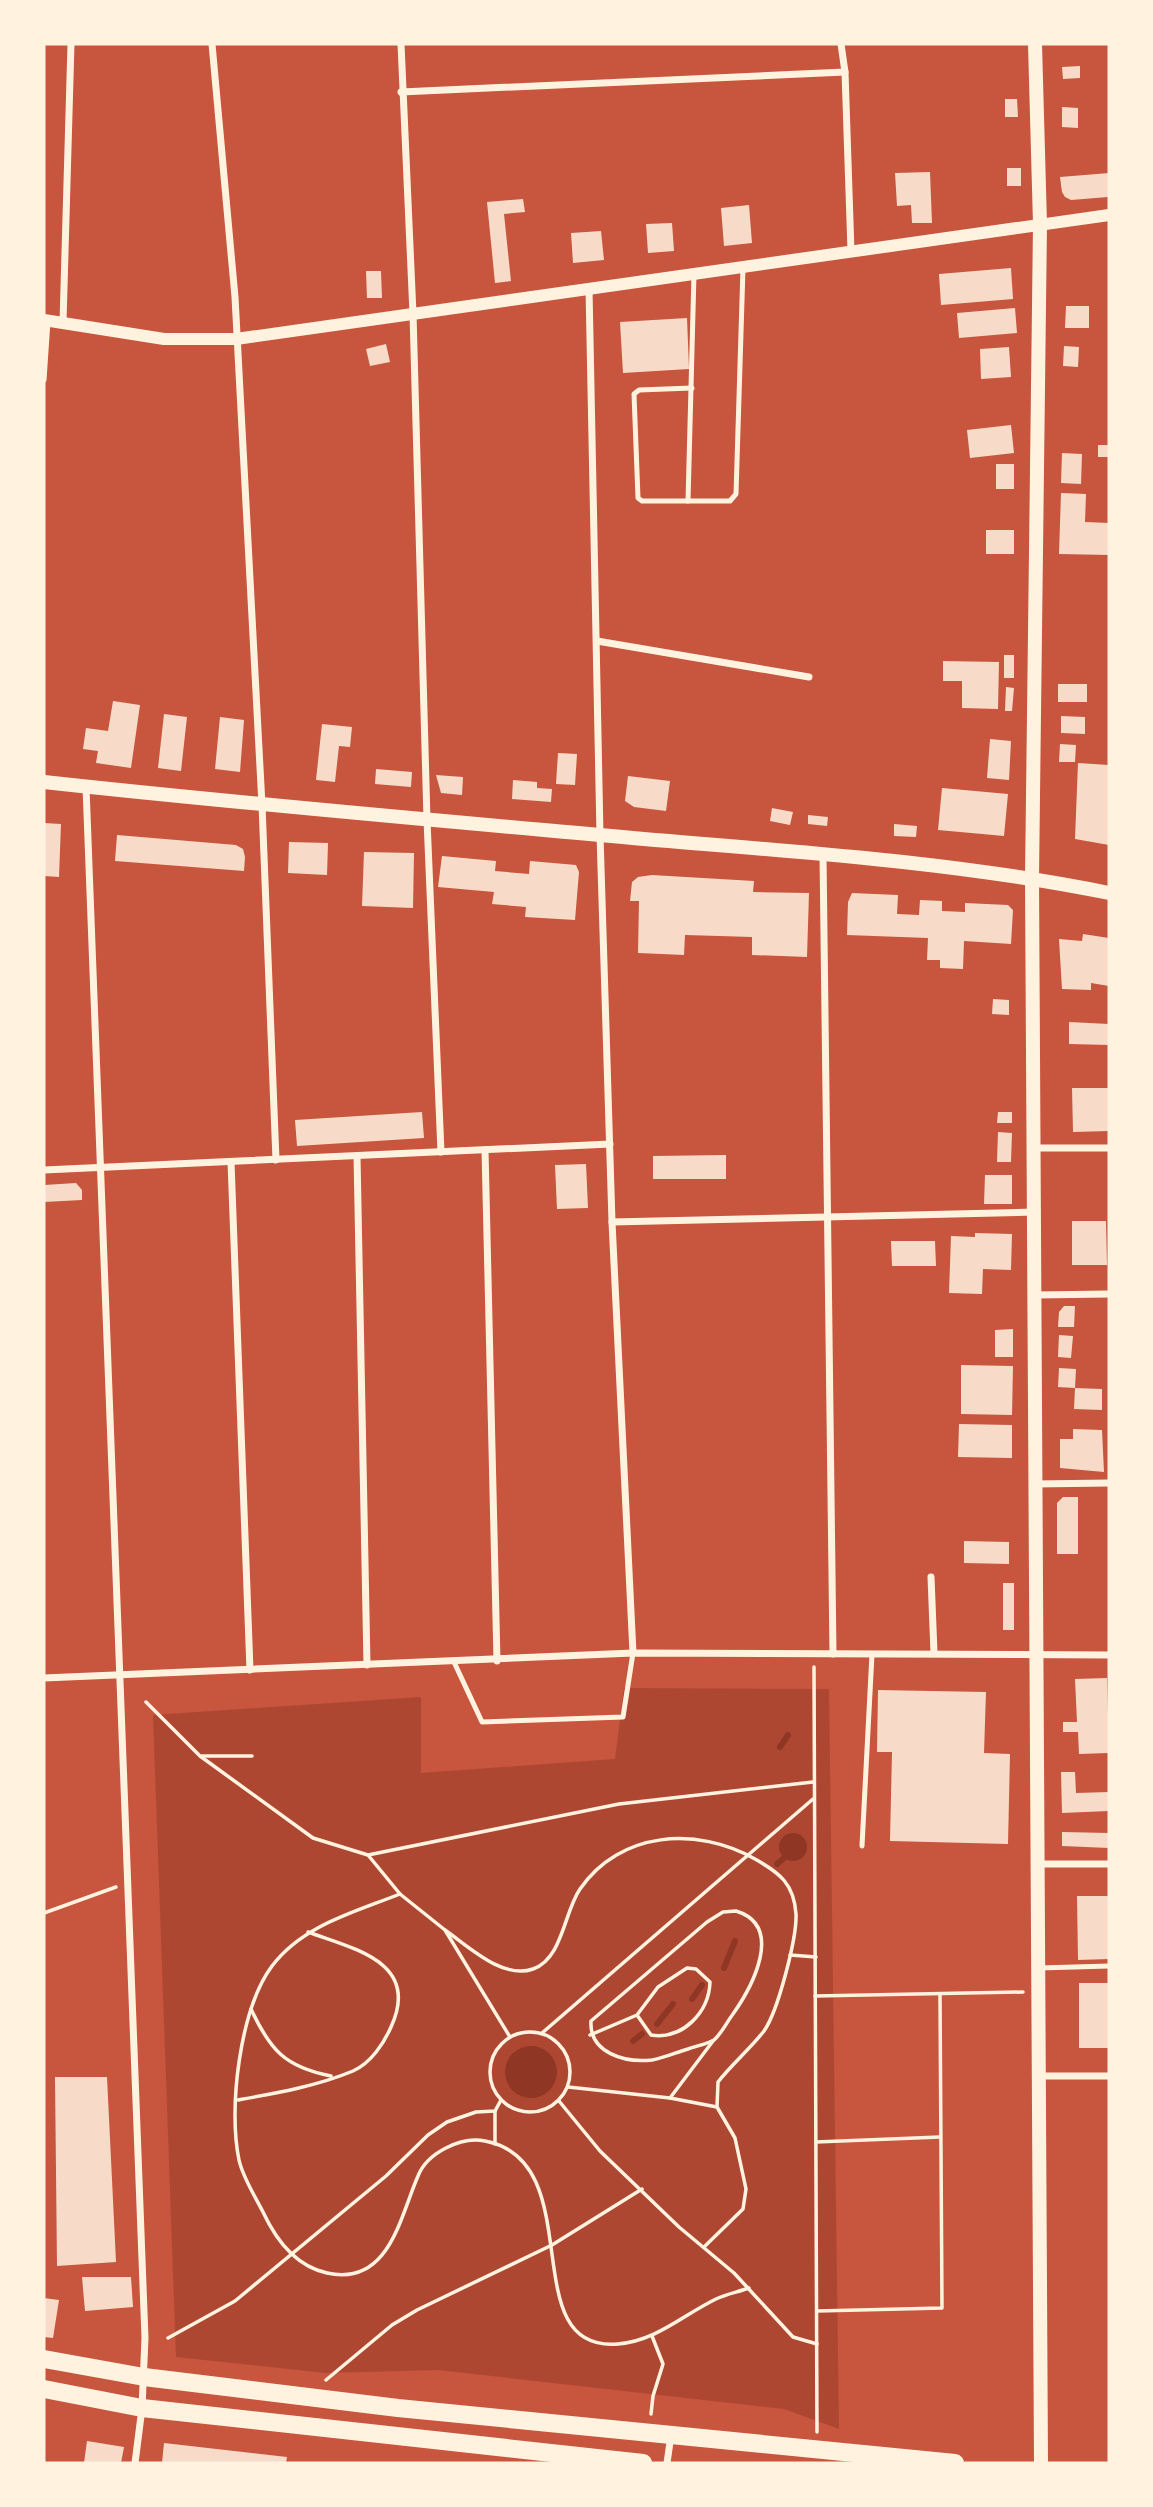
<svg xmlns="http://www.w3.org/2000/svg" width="1153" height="2507" font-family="Quicksand,sans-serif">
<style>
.green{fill:#ae4732}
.water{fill:#8f3625}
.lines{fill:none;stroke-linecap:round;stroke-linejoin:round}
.stream{stroke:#8f3625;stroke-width:6}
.building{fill:#f7dbc8}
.path{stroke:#fff3e0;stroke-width:3.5}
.service{stroke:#fff3e0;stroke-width:5}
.minor{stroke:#fff3e0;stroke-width:7}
.tertiary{stroke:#fff3e0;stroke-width:12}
.secondary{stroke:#fff3e0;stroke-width:14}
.primary{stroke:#fff3e0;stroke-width:18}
</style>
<rect width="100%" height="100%" fill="#c8553d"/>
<polygon class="green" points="624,1688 829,1689 839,2429 784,2409 438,2370 326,2373 176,2357 153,1715 421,1697 421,1773 615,1759"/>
<g class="water">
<circle cx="793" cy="1847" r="14"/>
<circle cx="531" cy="2072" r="26"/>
</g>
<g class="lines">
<g class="stream">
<polyline points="780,1747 788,1735"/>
<polyline points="777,1864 784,1858"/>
<polyline points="724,1968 735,1941"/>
<polyline points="692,1999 702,1985"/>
<polyline points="657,2024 673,2004"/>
<polyline points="633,2041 642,2034"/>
</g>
</g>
<g class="building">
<polygon points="1080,66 1080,78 1063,79 1062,67"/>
<polygon points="1005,99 1017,99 1018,117 1005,117"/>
<polygon points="1062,107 1078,108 1078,128 1062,127"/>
<rect x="1007" y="168" width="14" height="18"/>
<polygon points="930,172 932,223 912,223 911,205 897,206 895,173"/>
<polygon points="1109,173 1108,197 1071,200 1065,197 1062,192 1060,177"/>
<polygon points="523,199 525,212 504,214 511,281 495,283 487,202"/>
<polygon points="749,205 752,243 724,246 721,208"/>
<polygon points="672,223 674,251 648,253 646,224"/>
<polygon points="601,231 604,260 573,263 571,233"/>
<polygon points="1011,268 1013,299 941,305 939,274"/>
<polygon points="366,271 381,271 382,298 367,298"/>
<polygon points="1066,306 1089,306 1089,328 1065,328"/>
<polygon points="1015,308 1017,333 959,338 957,313"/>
<polygon points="687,318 689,369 623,373 620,322"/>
<polygon points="386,344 390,362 370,366 366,349"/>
<polygon points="1064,346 1079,347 1078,367 1063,366"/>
<polygon points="1009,347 1011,377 981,379 980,349"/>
<polygon points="1011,425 1014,453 970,458 967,430"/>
<rect x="1098" y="445" width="11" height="12"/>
<polygon points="1062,453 1082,454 1081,484 1061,483"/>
<rect x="996" y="464" width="18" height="25"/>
<polygon points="1061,493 1086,494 1085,522 1109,523 1109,555 1059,554"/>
<rect x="986" y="530" width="28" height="24"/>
<rect x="1004" y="655" width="10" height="23"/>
<polygon points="943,661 999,662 998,709 962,708 962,681 943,681"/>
<rect x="1058" y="684" width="29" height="18"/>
<polygon points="1006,687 1014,688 1012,711 1005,711"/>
<polygon points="113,701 140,705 131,768 96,763 98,751 83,749 86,728 108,731"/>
<polygon points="164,714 187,717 181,771 158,768"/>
<polygon points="1061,716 1085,717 1085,734 1061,733"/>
<polygon points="220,717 244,720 240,772 215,769"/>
<polygon points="322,724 352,727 350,747 339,746 335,782 316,780"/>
<polygon points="990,739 1011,741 1009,780 987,778"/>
<polygon points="1060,744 1076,745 1075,762 1059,762"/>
<polygon points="558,753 577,754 575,785 556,784"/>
<polygon points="1078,763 1109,765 1109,845 1075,839"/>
<polygon points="376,769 412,772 411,787 375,784"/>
<polygon points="436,775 463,777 462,795 441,793"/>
<polygon points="628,776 670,781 666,811 634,807 625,801"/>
<polygon points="513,780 537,782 537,788 552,789 551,802 512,799"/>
<polygon points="942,788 1008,794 1004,836 938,830"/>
<polygon points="772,808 793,812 790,825 770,821"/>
<polygon points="808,815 828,817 827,826 808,824"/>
<polygon points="44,823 61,824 59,877 44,876"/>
<polygon points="894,824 917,826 916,837 894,836"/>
<polygon points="117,835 236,845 243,849 245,857 244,871 115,861"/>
<polygon points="289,842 328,843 327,875 288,873"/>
<polygon points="364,852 414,853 413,908 362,906"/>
<polygon points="442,856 496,861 495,871 529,874 530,861 576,865 579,872 575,920 525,917 526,907 492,904 494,892 438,887"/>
<polygon points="652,875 754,881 753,892 809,893 807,957 752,955 752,937 719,936 685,935 684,955 638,953 639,901 630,901 632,882 638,877"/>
<polygon points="852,893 898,895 897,914 919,915 920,900 942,901 942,911 965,912 965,903 1008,905 1013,910 1011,944 964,941 963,969 940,968 940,960 927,960 928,938 847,935 848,902"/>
<polygon points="1083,934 1109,938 1109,986 1091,983 1091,990 1062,989 1059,939 1082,941"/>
<polygon points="993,999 1009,1000 1009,1015 992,1014"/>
<polygon points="1069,1022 1109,1024 1109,1045 1069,1044"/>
<polygon points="1072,1088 1109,1088 1109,1131 1073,1132"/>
<polygon points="422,1112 424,1138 297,1146 295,1120"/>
<polygon points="998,1112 1012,1112 1012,1123 997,1123"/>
<polygon points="998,1132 1012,1133 1011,1162 997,1162"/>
<polygon points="726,1155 726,1179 653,1179 653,1156"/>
<polygon points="586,1164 588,1208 557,1209 555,1165"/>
<polygon points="985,1175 1012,1175 1012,1204 984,1204"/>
<polygon points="76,1183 82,1190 82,1200 44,1202 44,1185"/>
<polygon points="1072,1221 1106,1221 1107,1265 1072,1265"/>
<polygon points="975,1233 1012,1234 1011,1270 983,1269 982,1294 949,1293 951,1236 975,1237"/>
<polygon points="891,1241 935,1241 936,1266 892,1266"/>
<polygon points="1064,1306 1075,1306 1074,1327 1058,1327 1059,1312"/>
<polygon points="1013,1329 1013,1357 995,1357 995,1330"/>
<polygon points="1059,1335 1073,1336 1071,1358 1058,1357"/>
<polygon points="961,1365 1013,1366 1012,1415 961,1414"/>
<polygon points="1059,1368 1076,1369 1075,1388 1102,1389 1102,1410 1074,1409 1075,1388 1058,1387"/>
<polygon points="959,1424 1012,1425 1012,1458 958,1457"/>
<polygon points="1073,1429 1102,1430 1104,1472 1060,1468 1060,1439 1073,1439"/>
<polygon points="1063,1497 1078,1497 1078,1554 1057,1554 1057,1503"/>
<polygon points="964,1541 1009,1542 1009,1564 964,1563"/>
<rect x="1003" y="1583" width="11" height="47"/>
<polygon points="1107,1678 1109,1753 1079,1754 1078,1732 1063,1732 1063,1722 1077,1722 1075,1679"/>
<polygon points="878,1690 986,1692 984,1753 1010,1754 1008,1844 890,1841 892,1752 877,1752"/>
<polygon points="1061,1772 1075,1772 1076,1793 1109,1792 1109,1811 1062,1813"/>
<polygon points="1062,1832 1109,1833 1109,1848 1062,1846"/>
<polygon points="1077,1896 1109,1896 1109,1959 1078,1960"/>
<rect x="1079" y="1983" width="30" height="65"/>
<polygon points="55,2077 107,2077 116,2262 57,2266"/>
<polygon points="82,2277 131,2277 133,2307 85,2311"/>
<polygon points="44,2298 59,2300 53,2338 44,2337"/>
<polygon points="87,2441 124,2447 121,2463 84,2463"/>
<polygon points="164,2443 287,2457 286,2463 162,2463"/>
</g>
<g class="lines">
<g class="path">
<polyline points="814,1667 817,2432"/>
<polyline points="146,1702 200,1756 313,1838 368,1855 400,1894 445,1930 510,2037"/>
<polyline points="202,1756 252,1756"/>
<polyline points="368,1855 619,1804 813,1782"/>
<path d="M400,1894C355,1912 303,1925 272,1966C240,2009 228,2108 239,2160C243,2178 255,2196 263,2212C276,2240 295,2266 327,2273C389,2287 400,2217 418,2176C427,2153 461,2136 485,2141C592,2161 512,2353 618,2344C656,2341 683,2315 716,2299C726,2294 738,2292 749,2288"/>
<path d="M736,1911C785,1926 752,1987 733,2014C727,2022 721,2034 714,2040C707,2044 696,2046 688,2049C677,2052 664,2058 652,2060C625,2063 589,2053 591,2021L707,1922L723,1912Z"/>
<polyline points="44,1913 116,1887"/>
<path d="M445,1930C468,1946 503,1980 533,1969C563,1958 564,1912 580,1889C620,1831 697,1826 755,1859C780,1873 794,1884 796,1914C797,1938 778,2011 764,2031C750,2049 732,2064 718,2082L717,2107L735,2138L746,2189L743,2209L704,2247"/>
<polyline points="790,1955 816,1957"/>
<polyline points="815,1996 1023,1992"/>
<path d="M251,2009C270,2050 285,2067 331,2076"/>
<circle cx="530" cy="2072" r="40"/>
<polyline points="542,2033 813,1799"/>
<path d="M590,2035L637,2015L658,1987L687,1968L696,1969L710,1982C709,2012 683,2040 651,2035L637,2015"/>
<polyline points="568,2087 670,2098 717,2107"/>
<polyline points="670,2098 713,2041"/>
<path d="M238,2100C277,2093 317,2086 353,2071C371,2063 384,2043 391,2027C421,1962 354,1949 308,1932"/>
<polyline points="559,2101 600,2151 679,2227 734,2273 793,2337 817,2344"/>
<polyline points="816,2142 940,2137"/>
<polyline points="495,2144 495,2111"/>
<polyline points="817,2311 942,2308 940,1994"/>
<polyline points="168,2338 235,2301 386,2176 428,2135 447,2122 476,2112 495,2111 501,2100"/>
<polyline points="326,2380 392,2325 417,2310 552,2245 642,2189"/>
<polyline points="651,2414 653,2396 663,2364 652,2336"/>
</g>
<g class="service">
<polyline points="694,274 688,501 730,501 736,494 743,268"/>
<polyline points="44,380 48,321"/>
<polyline points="688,501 642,501 638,498 634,394 639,390 692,388"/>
<polyline points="454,1662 482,1722 623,1717 633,1653"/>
<polyline points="862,1846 872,1654"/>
<polyline points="1039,1968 1109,1966"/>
</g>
<g class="minor">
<polyline points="212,44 235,297 262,805 276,1160"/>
<polyline points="401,44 413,314 427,820 441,1152"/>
<polyline points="841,44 845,72 851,251"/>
<polyline points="401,92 845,72"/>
<polyline points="589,289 600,835 612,1222 633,1653"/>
<polyline points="63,322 71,44"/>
<polyline points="597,641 809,677"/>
<polyline points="86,787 145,2338 142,2408 135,2463"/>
<polyline points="823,855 833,1654"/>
<polyline points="1034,1148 1109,1148"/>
<polyline points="485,1150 497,1661"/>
<polyline points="357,1156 367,1665"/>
<polyline points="231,1162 250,1670"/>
<polyline points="44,1170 610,1144"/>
<polyline points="612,1222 1034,1212"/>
<polyline points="1035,1295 1109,1294"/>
<polyline points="1035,1484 1109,1483"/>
<polyline points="931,1577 934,1653"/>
<polyline points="44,1678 633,1653 1109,1655"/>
<polyline points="1039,1864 1109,1864"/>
<polyline points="1038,2076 1109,2076"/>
<polyline points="667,2463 671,2435"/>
</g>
<polyline class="tertiary" points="44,320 164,339 236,339 1109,215"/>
<g class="secondary">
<polyline points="1035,44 1040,224 1032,878 1041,2463"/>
<path d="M44,782C244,804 444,821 644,839C799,852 956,862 1109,893"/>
</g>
<g class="primary">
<polyline points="44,2359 144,2377 398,2408 955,2463"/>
<polyline points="44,2389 142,2408 643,2463"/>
</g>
</g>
<rect width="1153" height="2507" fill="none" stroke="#fff3e0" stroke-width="91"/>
</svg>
